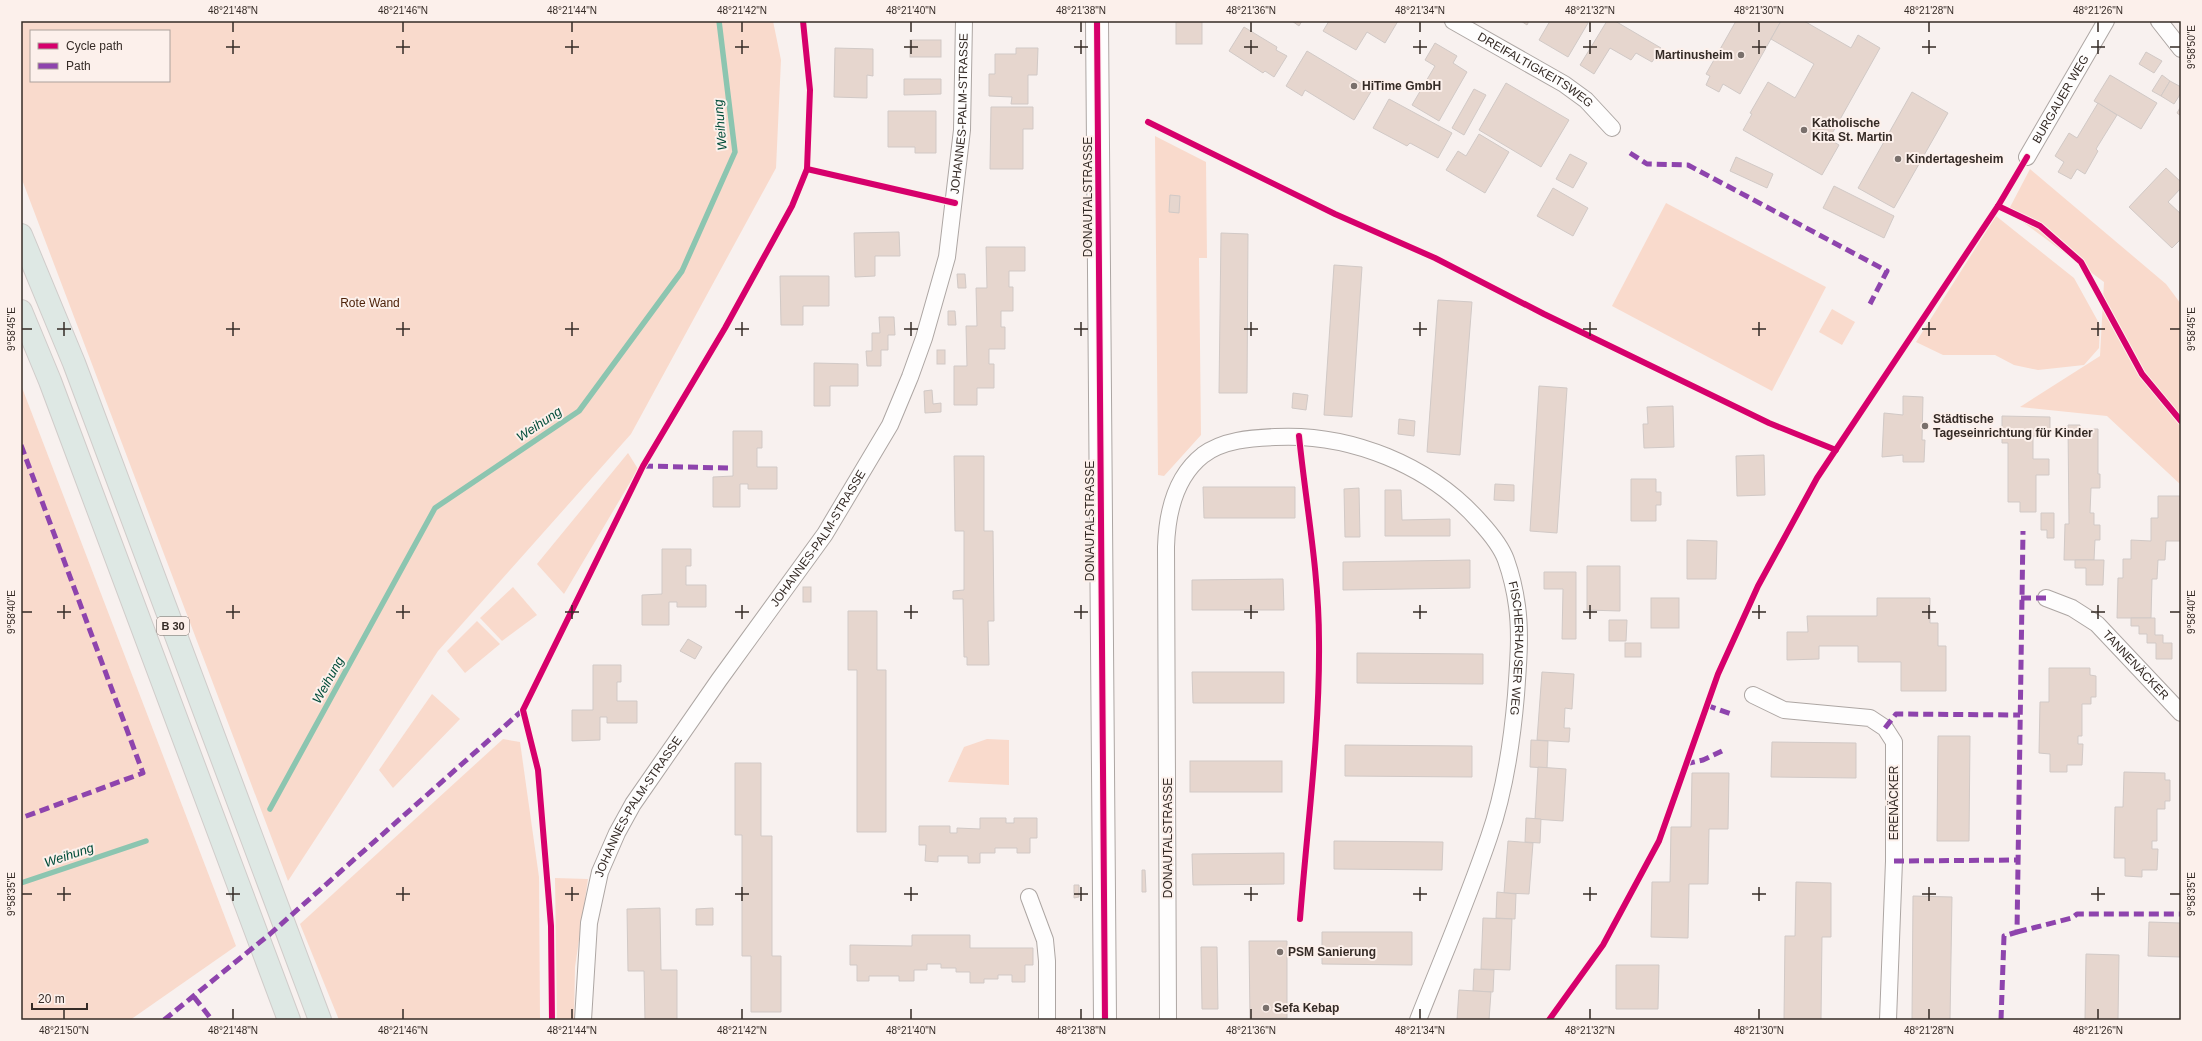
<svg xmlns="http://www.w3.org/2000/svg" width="2202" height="1041" font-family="Arial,sans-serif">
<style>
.green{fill:#f9dacc;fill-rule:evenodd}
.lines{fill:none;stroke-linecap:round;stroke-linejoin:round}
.stream{stroke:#8cc5b0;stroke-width:5.5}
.building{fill:#e6d6ce;stroke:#d1c9c6}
.street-casing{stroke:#ada6a3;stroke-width:18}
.secondary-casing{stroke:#ada6a3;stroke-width:24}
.highway-casing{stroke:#d0ccca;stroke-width:24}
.street{stroke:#fefdfd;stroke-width:16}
.secondary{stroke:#fefdfd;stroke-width:22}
.highway{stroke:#dee8e4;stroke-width:22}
.quiet{stroke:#8e44ad;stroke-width:5;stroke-dasharray:10 5;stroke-linecap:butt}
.cycleway-casing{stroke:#fcf0eb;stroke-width:8}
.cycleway{stroke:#d6006c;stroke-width:6}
.ticks{fill:none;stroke:#352b26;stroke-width:1.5}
.poi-dot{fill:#79706c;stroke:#fcf0eb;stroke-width:1.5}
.labels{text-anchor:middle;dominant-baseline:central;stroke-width:4;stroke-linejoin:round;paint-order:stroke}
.shield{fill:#fcf0eb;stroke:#716661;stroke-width:1}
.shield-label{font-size:11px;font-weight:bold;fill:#352b26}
.poi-label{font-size:12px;font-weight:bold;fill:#352b26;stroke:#fcf0eb;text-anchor:start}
.street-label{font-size:12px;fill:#352b26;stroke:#fcf0eb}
.park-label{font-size:12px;fill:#4e230a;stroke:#fcf0eb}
.water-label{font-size:13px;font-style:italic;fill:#004c39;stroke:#fcf0eb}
.neatline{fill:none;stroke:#352b26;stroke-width:1.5}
.ticks-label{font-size:10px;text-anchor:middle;fill:#352b26}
</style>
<rect width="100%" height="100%" fill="#f8f1ef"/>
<g class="green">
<path d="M21,21H773L781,60L776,168L631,434L438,651L288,881L21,177ZM31,31H169V81H31Z"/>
<polygon points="1155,136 1206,162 1207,258 1199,258 1201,435 1164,476 1158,475"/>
<polygon points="2030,169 2166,284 2181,304 2181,485 2107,416 2020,407 2100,356 2104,282 2008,211"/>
<polygon points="1666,203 1826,287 1772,391 1612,306"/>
<polygon points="1996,216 2074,278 2100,325 2099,348 2084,365 2038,370 2014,365 1995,355 1943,355 1916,342"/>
<polygon points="1832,309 1855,322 1842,345 1819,332"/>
<polygon points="21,385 236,946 130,1020 21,1020"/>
<polygon points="628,453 638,469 564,594 537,564"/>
<polygon points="513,587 537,615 502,641 480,618"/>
<polygon points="477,621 500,644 465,673 447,651"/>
<polygon points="432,694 460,719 393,788 379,770"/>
<polygon points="503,739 520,742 539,877 540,1020 339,1020 300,924"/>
<polygon points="987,739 1009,740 1009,785 948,782 964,747"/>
<polygon points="555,878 588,879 575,967 574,1020 557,1020"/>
</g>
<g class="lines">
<g class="stream">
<polyline points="270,809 435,508 579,411 682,271 735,152 719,21"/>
<polyline points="21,883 146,841"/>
</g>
</g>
<g class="building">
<rect x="1176" y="21" width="26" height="23"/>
<polygon points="1292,21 1302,21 1299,26"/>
<polygon points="1329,21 1398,21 1385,43 1367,32 1356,50 1323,31"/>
<polygon points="1521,21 1529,21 1527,25"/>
<polygon points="1550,21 1584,21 1588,23 1568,57 1539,40"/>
<polygon points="1607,21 1615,21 1661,48 1652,62 1636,53 1631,60 1610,48 1594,74 1580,65"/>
<polygon points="1736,21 1781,21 1740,94 1723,84 1719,92 1706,85 1710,76 1706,74"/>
<polygon points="1781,21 1804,21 1851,48 1858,35 1880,48 1829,139 1839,145 1822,175 1743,130 1752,114 1750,113 1768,82 1795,98 1814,64 1771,39"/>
<polygon points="1244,27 1277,47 1276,50 1287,56 1274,77 1265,71 1263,73 1229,51"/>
<rect x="910" y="40" width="31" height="17"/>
<polygon points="1435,43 1457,56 1453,63 1467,72 1439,121 1412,105 1435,66 1425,60"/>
<polygon points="835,48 873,49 873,76 867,75 867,98 834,97"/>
<polygon points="1016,48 1038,48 1037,75 1028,75 1028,104 1011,104 1012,97 989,96 989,74 995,74 995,54 1016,54"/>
<polygon points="1307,51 1372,90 1354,120 1305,90 1302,96 1286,86"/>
<polygon points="2146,52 2162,61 2154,73 2139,64"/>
<polygon points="2110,75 2157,103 2141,129 2094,101"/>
<polygon points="2162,75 2170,81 2161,96 2152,91"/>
<polygon points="904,79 941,79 941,94 904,95"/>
<polygon points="2170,81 2181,87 2181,93 2174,104 2161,96"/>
<polygon points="1506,83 1569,120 1541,167 1479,130"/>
<polygon points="1474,89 1486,95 1464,135 1452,128"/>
<polygon points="1912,92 1948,113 1894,208 1858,188"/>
<polygon points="1389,99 1452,133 1438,158 1410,143 1407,146 1373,128"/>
<polygon points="2098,103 2117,115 2096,149 2098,151 2085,174 2077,169 2071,179 2058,172 2064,162 2055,156 2069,133 2077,138"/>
<polygon points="2181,106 2181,116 2177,113"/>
<polygon points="991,107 1033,107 1033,129 1023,129 1023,169 990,169"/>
<polygon points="888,111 936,111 936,153 915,153 915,147 888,147"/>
<polygon points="1479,134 1509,152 1485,193 1446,170 1458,151 1466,156"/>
<polygon points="1570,154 1587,163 1573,188 1556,179"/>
<polygon points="1736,157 1773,174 1767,188 1730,171"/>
<polygon points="2166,168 2181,182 2181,188 2168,202 2181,214 2181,239 2172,248 2129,207"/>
<polygon points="1834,186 1894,216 1884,238 1823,208"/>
<polygon points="1553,188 1588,208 1573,236 1537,216"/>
<polygon points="1170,195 1180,196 1179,213 1169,212"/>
<polygon points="899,232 900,256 875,256 875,276 855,277 854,233"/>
<polygon points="1221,233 1248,234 1247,393 1219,393"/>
<polygon points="986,247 1025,247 1025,271 1009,271 1009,287 1013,287 1013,311 1001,311 1001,327 1005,327 1005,349 989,349 989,364 994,364 994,388 977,388 977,405 954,405 954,366 967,366 966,326 977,326 976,288 987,288"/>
<polygon points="1334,265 1362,267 1352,417 1324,415"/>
<polygon points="957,274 965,274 966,288 958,288"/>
<polygon points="780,276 829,276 829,306 803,306 803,325 781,325"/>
<polygon points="1438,300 1472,302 1460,455 1427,452"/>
<polygon points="948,311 955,311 956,325 948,325"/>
<polygon points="879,317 894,317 895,335 888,335 888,350 881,350 881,366 867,366 866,351 872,351 872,333 880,333"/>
<rect x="937" y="350" width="8" height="14"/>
<polygon points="814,363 858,364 858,386 830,386 830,406 814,406"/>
<polygon points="1539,386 1567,388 1557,533 1530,531"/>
<polygon points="932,390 933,404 941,403 941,412 925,413 924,391"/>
<polygon points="1293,393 1308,395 1306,410 1292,408"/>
<polygon points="1903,396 1923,397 1922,440 1925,440 1924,462 1903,462 1903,455 1882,457 1884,413 1903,415"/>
<polygon points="1673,406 1674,447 1644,448 1643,424 1648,424 1647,407"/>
<polygon points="2002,416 2050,417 2050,436 2033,436 2033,459 2049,459 2049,475 2036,475 2036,512 2020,512 2020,502 2008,502 2008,443 2002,443"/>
<polygon points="1399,419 1415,421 1414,436 1398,434"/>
<polygon points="2068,425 2080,425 2080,429 2098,429 2098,474 2100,474 2100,488 2091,488 2090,513 2094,513 2094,525 2100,525 2100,540 2095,540 2094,560 2064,560 2065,524 2069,524"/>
<polygon points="733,431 762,431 762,448 757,448 757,467 777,467 777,489 748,489 748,484 740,484 740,507 713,507 713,477 733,476"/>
<polygon points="1764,455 1765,495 1737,496 1736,456"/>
<polygon points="954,456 984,456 984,531 993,531 994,621 988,621 989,665 967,665 967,657 964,657 963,599 953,599 953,591 964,590 964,531 955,531"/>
<polygon points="1631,479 1656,479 1656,492 1661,492 1661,505 1656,505 1656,521 1631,521"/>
<polygon points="1495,484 1514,485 1514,501 1494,500"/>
<polygon points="1203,487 1295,487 1295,518 1204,518"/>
<polygon points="1359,488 1360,537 1345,537 1344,489"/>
<polygon points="1385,490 1401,490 1402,520 1450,519 1450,536 1385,536"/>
<polygon points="2158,496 2180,496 2181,541 2166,541 2165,560 2158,560 2157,579 2152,579 2151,618 2117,618 2118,578 2123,578 2123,559 2131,559 2131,540 2151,541 2151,518 2158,518"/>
<polygon points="2041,513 2054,513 2054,538 2047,538 2047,530 2041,530"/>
<polygon points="1687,540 1717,541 1716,579 1687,579"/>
<polygon points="662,549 691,549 691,566 686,566 686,585 706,585 706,607 677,607 677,602 669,602 669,625 642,625 642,595 662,594"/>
<polygon points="1470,560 1470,588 1343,590 1343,562"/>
<polygon points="2075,560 2104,560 2103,585 2086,585 2086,568 2075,568"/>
<polygon points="1587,566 1620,566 1620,611 1587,610"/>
<polygon points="1544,572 1576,572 1576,639 1562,639 1563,589 1544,589"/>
<polygon points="1283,579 1284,610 1192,610 1192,580"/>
<rect x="803" y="587" width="8" height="15"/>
<rect x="1651" y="598" width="28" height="30"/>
<polygon points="1877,598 1930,598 1930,623 1938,623 1938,646 1946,646 1946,691 1901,691 1901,662 1858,662 1858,646 1819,646 1819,659 1787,660 1787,632 1808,632 1807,616 1877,616"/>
<polygon points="848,611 877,611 877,670 886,670 886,832 857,832 857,670 848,670"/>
<polygon points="2131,618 2155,618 2155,635 2163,635 2163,643 2172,643 2172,659 2156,659 2156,643 2147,643 2147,634 2139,634 2139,626 2131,626"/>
<polygon points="1609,620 1627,620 1626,641 1609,641"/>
<polygon points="688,639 702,647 695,659 680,651"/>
<rect x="1625" y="643" width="16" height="14"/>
<polygon points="1357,653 1483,654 1483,684 1357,683"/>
<polygon points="593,665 621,665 621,682 617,682 617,701 637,701 637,723 607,723 607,717 600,717 600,740 572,741 572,710 593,710"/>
<polygon points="2049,668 2090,668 2090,675 2096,676 2096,697 2091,697 2091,704 2082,704 2082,736 2078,736 2078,744 2083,744 2082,765 2067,765 2067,772 2050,772 2050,754 2039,753 2040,702 2049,702"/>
<polygon points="1192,672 1284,672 1284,703 1193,703"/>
<polygon points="1542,672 1574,674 1572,709 1565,708 1564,728 1570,728 1569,742 1537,740"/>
<polygon points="1938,736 1970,736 1969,841 1937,841"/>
<polygon points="1531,740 1548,741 1547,768 1530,767"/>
<polygon points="1772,742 1856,743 1856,778 1771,777"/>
<polygon points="1345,745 1472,746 1472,777 1345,776"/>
<rect x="1190" y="761" width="92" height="31"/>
<polygon points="735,763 761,763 761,836 772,836 772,956 781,956 781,1012 751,1012 751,956 742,956 742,835 735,835"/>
<polygon points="1538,767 1566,769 1563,821 1535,819"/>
<polygon points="2124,772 2165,773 2165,780 2170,780 2170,801 2165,801 2165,809 2157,809 2157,841 2152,841 2152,849 2158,849 2157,870 2142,870 2142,877 2125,876 2125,858 2114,858 2115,807 2123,807"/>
<polygon points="1692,773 1729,773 1728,829 1709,829 1708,884 1689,884 1688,938 1651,937 1652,882 1670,882 1671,827 1691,827"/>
<polygon points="980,818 1006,818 1006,823 1014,823 1014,818 1037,818 1037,838 1030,838 1030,853 1017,853 1017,848 995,848 995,853 980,853 980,863 968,863 968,856 938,856 938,862 925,861 926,845 919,845 919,826 950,826 950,833 957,833 957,828 980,829"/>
<polygon points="1526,818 1541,819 1540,843 1525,842"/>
<polygon points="1334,841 1443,842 1442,870 1334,869"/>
<polygon points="1508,841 1533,843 1529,894 1504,893"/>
<polygon points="1284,853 1284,884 1193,885 1192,854"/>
<polygon points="1142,870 1145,870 1146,892 1142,892"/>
<polygon points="1796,882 1831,883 1831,937 1822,937 1821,1020 1784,1020 1785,936 1795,936"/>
<polygon points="1074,885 1079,885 1079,897 1074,898"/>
<polygon points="1497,892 1516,894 1515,919 1496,918"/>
<polygon points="1913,896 1952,897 1950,1020 1912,1020"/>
<polygon points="660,908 661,970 677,970 677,1020 645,1020 644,971 628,971 627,909"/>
<polygon points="713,908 713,925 696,925 696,909"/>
<polygon points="1483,918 1512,919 1510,970 1481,969"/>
<polygon points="2149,922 2181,923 2181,957 2148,956"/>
<polygon points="1322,932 1412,932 1412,965 1322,964"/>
<polygon points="912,935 970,935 970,948 1033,948 1033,965 1025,965 1025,982 1012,982 1012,975 998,975 998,979 984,979 984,983 970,983 970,972 956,972 956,968 941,968 941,964 927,964 927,970 914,970 914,981 899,981 899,976 869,976 869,981 857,981 857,965 850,965 850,945 912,946"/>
<polygon points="1249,941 1287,941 1287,1018 1250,1019"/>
<polygon points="1201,947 1217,947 1218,1009 1202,1009"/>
<polygon points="2086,954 2119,955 2118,1020 2085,1020"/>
<polygon points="1616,965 1659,965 1658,1009 1616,1009"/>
<polygon points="1474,969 1494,970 1493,992 1473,991"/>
<polygon points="1459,990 1491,992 1489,1020 1457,1020"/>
</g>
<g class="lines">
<defs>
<g id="street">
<path id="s1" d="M1453,21L1564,84L1586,100L1612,128"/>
<polyline points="2159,21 2181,49"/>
<path id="s2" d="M2027,157L2106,21"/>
<path id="s3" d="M2046,598L2072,608L2097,624L2181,713"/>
<polyline points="1753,695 1784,710 1870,718 1885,728 1894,742 1894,861 1888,1020"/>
<polyline points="1029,897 1045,940 1047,961 1047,1020"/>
<path id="s4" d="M583,1020L589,923L600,872L617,833L633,804L719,680L825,534L890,425L910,377L924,338L947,257L962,130L964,21"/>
<path id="s5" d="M1168,1020L1166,547C1167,513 1175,477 1203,455C1223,440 1251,438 1275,437C1350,433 1430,465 1480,522C1490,533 1501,546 1506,560C1511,574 1515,591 1517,606C1521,635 1518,665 1516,695C1512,742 1505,791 1489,837C1468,899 1442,959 1418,1020"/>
</g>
<polyline id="secondary" points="1097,21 1105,1020"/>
<g id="highway">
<polyline points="21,235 74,363 320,1020"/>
<polyline points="21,311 50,381 289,1020"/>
</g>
</defs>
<use href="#street" class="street-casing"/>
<use href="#secondary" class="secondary-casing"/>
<use href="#highway" class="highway-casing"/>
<use href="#street" class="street"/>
<use href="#secondary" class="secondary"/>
<use href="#highway" class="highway"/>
<g class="quiet">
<polyline points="1630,153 1647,164 1688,165 1887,271 1870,304"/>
<polyline points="21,445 143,773 21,818"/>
<polyline points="643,466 728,468"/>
<polyline points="2021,598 2046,598"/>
<polyline points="1706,705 1734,715"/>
<polyline points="1885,728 1896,714 2020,715"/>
<polyline points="1685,764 1703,760 1722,751"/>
<polyline points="1894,861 2017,860"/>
<polyline points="2017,932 2072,918 2077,914 2181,914"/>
<polyline points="194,997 212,1020"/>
<polyline points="164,1020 270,934 524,709"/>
<polyline points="2001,1020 2004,936 2017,932 2023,531"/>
</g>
<defs>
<g id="cycleway">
<polyline points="1097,21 1105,1020"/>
<polyline points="1148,122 1335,214 1435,258 1544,314 1769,423 1836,450"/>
<polyline points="807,169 955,203"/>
<polyline points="1998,206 2040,226 2081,262 2142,374 2181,421"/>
<path d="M1299,436C1306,505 1319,572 1319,641C1320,734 1307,827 1300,919"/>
<polyline points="552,1020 551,926 538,770 523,710 643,466 725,328 792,206 807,169 810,90 803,21"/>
<polyline points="1549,1020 1603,945 1659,841 1718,674 1758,586 1817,478 1998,206 2027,157"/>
</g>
</defs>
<use href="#cycleway" class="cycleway-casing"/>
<use href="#cycleway" class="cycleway"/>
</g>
<path class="ticks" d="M233,22V32M403,22V32M572,22V32M742,22V32M911,22V32M1081,22V32M1251,22V32M1420,22V32M1590,22V32M1759,22V32M1929,22V32M2098,22V32M233,40V54M403,40V54M572,40V54M742,40V54M911,40V54M1081,40V54M1251,40V54M1420,40V54M1590,40V54M1759,40V54M1929,40V54M2098,40V54M226,47H240M396,47H410M565,47H579M735,47H749M904,47H918M1074,47H1088M1244,47H1258M1413,47H1427M1583,47H1597M1752,47H1766M1922,47H1936M2091,47H2105M2170,47H2180M64,322V336M233,322V336M403,322V336M572,322V336M742,322V336M911,322V336M1081,322V336M1251,322V336M1420,322V336M1590,322V336M1759,322V336M1929,322V336M2098,322V336M22,329H32M57,329H71M226,329H240M396,329H410M565,329H579M735,329H749M904,329H918M1074,329H1088M1244,329H1258M1413,329H1427M1583,329H1597M1752,329H1766M1922,329H1936M2091,329H2105M2170,329H2180M64,605V619M233,605V619M403,605V619M572,605V619M742,605V619M911,605V619M1081,605V619M1251,605V619M1420,605V619M1590,605V619M1759,605V619M1929,605V619M2098,605V619M22,612H32M57,612H71M226,612H240M396,612H410M565,612H579M735,612H749M904,612H918M1074,612H1088M1244,612H1258M1413,612H1427M1583,612H1597M1752,612H1766M1922,612H1936M2091,612H2105M2170,612H2180M64,887V901M233,887V901M403,887V901M572,887V901M742,887V901M911,887V901M1081,887V901M1251,887V901M1420,887V901M1590,887V901M1759,887V901M1929,887V901M2098,887V901M22,894H32M57,894H71M226,894H240M396,894H410M565,894H579M735,894H749M904,894H918M1074,894H1088M1244,894H1258M1413,894H1427M1583,894H1597M1752,894H1766M1922,894H1936M2091,894H2105M2170,894H2180M64,1009V1019M233,1009V1019M403,1009V1019M572,1009V1019M742,1009V1019M911,1009V1019M1081,1009V1019M1251,1009V1019M1420,1009V1019M1590,1009V1019M1759,1009V1019M1929,1009V1019M2098,1009V1019"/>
<g class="poi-dot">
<circle cx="1741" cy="55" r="4"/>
<circle cx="1354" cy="86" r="4"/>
<circle cx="1804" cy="130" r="4"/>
<circle cx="1898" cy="159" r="4"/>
<circle cx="1925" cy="426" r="4"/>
<circle cx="1280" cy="952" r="4"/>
<circle cx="1266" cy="1008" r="4"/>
</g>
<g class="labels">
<rect class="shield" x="157" y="617" width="32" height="18" rx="3"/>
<g class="shield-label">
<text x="173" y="626">B 30</text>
</g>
<g class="poi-label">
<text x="1733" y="55" text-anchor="end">Martinusheim</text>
<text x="1362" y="86">HiTime GmbH</text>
<text x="1812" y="123">Katholische<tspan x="1812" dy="14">Kita St. Martin</tspan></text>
<text x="1906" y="159">Kindertagesheim</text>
<text x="1933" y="419">Städtische<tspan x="1933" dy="14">Tageseinrichtung für Kinder</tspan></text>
<text x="1288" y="952">PSM Sanierung</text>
<text x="1274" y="1008">Sefa Kebap</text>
</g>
<g class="street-label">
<text stroke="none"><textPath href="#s1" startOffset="96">DREIFALTIGKEITSWEG</textPath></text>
<text stroke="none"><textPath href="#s2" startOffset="67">BURGAUER WEG</textPath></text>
<text stroke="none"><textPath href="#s4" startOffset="1005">JOHANNES-PALM-STRASSE</textPath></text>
<text transform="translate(1088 197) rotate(-90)">DONAUTALSTRASSE</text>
<text transform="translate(1090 521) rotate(-90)">DONAUTALSTRASSE</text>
<text stroke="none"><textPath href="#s4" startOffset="549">JOHANNES-PALM-STRASSE</textPath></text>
<text stroke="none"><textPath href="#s5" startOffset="1016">FISCHERHAUSER WEG</textPath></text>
<text stroke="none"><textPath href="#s3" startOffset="114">TANNENÄCKER</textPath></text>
<text transform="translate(1894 803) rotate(-90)">ERENÄCKER</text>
<text stroke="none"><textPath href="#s4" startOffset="225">JOHANNES-PALM-STRASSE</textPath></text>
<text transform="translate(1168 838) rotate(-90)">DONAUTALSTRASSE</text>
</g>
<g class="park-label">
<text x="370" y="303">Rote Wand</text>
</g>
<g class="water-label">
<text transform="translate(720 125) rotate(-95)">Weihung</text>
<text transform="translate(539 424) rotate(-34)">Weihung</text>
<text transform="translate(328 680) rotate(-61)">Weihung</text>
<text transform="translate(69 855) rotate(-18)">Weihung</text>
</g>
</g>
<rect width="2202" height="1041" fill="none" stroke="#fcf0eb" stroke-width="44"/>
<rect x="30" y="30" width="140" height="52" fill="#fcf0eb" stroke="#aca19c"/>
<rect x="38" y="43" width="20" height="6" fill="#d6006c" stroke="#aca19c"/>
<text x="66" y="50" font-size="12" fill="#352b26">Cycle path</text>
<rect x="38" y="63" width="20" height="6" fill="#8e44ad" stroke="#aca19c"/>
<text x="66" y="70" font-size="12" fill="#352b26">Path</text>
<path d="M32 1003v6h55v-6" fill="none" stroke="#352b26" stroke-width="2"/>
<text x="38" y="1003" font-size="12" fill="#352b26" stroke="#fcf0eb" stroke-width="3" paint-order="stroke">20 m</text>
<rect x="22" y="22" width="2158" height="997" class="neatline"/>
<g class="ticks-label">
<text x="233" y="14">48°21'48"N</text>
<text x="403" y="14">48°21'46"N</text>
<text x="572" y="14">48°21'44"N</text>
<text x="742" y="14">48°21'42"N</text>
<text x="911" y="14">48°21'40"N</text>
<text x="1081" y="14">48°21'38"N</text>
<text x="1251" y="14">48°21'36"N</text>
<text x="1420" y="14">48°21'34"N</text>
<text x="1590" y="14">48°21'32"N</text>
<text x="1759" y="14">48°21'30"N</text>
<text x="1929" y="14">48°21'28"N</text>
<text x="2098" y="14">48°21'26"N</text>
<text transform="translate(2191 47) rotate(-90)" y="4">9°58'50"E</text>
<text transform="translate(2191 329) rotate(-90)" y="4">9°58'45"E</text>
<text transform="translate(11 329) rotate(-90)" y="4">9°58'45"E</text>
<text transform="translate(2191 612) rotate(-90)" y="4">9°58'40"E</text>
<text transform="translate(11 612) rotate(-90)" y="4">9°58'40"E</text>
<text transform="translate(2191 894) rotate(-90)" y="4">9°58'35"E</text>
<text transform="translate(11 894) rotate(-90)" y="4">9°58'35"E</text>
<text x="64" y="1034">48°21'50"N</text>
<text x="233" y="1034">48°21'48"N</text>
<text x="403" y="1034">48°21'46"N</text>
<text x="572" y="1034">48°21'44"N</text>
<text x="742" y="1034">48°21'42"N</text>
<text x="911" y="1034">48°21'40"N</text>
<text x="1081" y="1034">48°21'38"N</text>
<text x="1251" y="1034">48°21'36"N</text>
<text x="1420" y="1034">48°21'34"N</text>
<text x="1590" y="1034">48°21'32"N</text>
<text x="1759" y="1034">48°21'30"N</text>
<text x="1929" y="1034">48°21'28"N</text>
<text x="2098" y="1034">48°21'26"N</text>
</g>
</svg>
